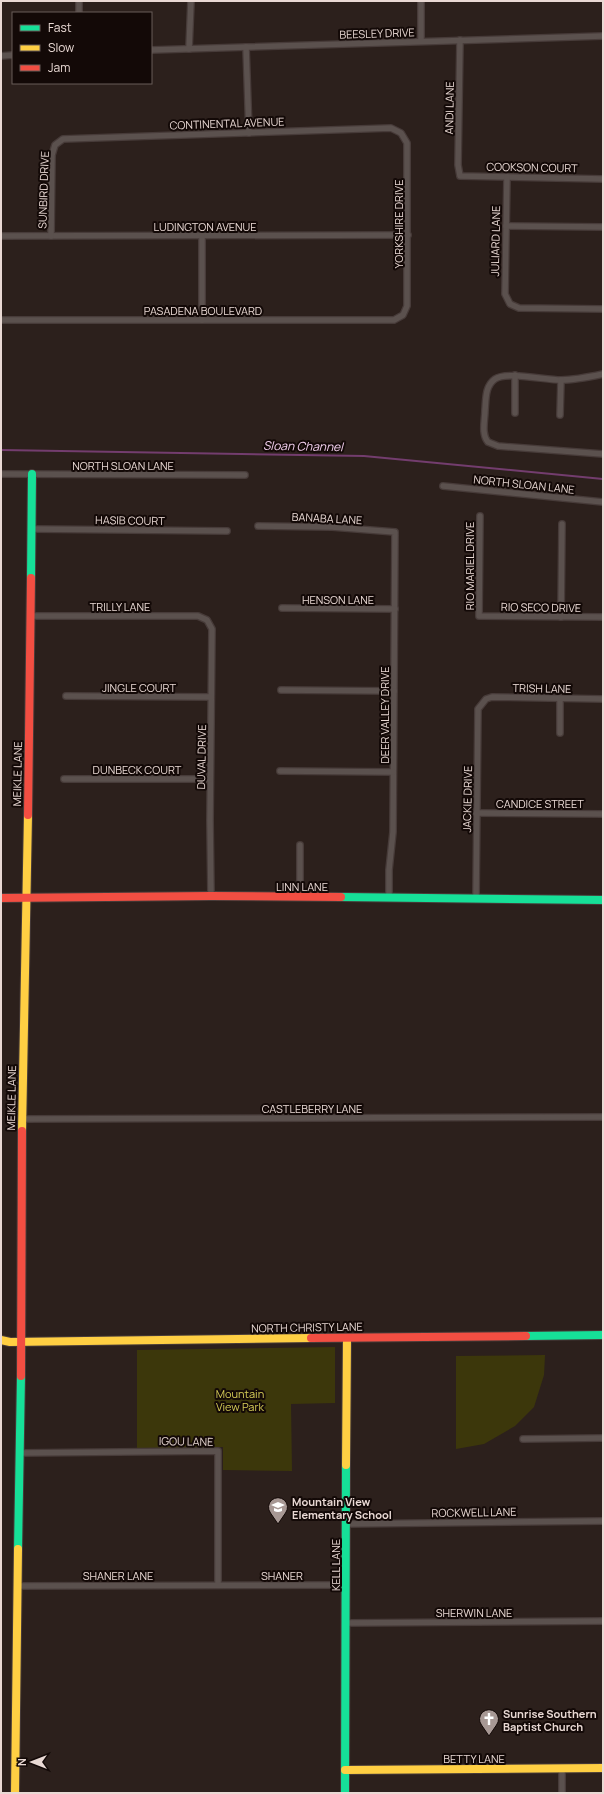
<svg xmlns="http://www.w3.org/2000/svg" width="604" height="1794" font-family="Manrope,sans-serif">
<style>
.green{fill:#3c370b}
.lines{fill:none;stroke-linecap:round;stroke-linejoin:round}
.stream{stroke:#733d6e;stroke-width:2}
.street-casing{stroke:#473b39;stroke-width:8}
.fast-casing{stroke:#473b39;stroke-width:10}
.slow-casing{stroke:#473b39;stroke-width:10}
.jam-casing{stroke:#473b39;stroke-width:10}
.street{stroke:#5b514e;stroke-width:5.5}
.fast{stroke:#16e098;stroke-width:8}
.slow{stroke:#ffcf43;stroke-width:8}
.jam{stroke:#f24e42;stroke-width:8}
.labels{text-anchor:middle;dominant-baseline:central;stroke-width:4;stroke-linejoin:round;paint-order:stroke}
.street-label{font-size:11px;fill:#e9d9d4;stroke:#130907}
.park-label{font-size:11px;fill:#d6cd57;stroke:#130907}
.poi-label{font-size:11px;font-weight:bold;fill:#e9d9d4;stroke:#130907;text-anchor:start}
.water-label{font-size:12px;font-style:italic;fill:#f5d2f1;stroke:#130907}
</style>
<rect width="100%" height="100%" fill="#2c201c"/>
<g class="green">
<polygon points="335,1347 335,1403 291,1404 292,1471 223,1470 223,1447 137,1448 137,1350"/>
<polygon points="545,1355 544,1375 534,1407 515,1426 484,1444 456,1449 456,1356"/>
</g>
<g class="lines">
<polyline class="stream" points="1,450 364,456 603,479"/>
<defs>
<g id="street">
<polyline points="79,13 79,1"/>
<polyline points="460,40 458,165 460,176 603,179"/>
<polyline points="421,41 421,1"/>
<polyline points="246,47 249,133"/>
<polyline points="189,49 191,1"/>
<polyline points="151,50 603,36"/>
<polyline points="1,56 13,55"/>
<polyline points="507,177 505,294 510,304 519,308 603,309"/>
<polyline points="506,226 603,227"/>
<polyline points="1,236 408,235"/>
<polyline points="202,236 202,320"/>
<polyline points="1,320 394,320 403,315 407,306 407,143 401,133 391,128 63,139 55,145 52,155 51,236"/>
<path d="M603,374C589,377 575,380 561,380C545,380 506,371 495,379C485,386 486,399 485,410C485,420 481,434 488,442L498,446L603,454"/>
<polyline points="515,413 515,375"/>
<polyline points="560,415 561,380"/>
<polyline points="1,474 245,475"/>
<polyline points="443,486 603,502"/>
<polyline points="480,516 479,616 603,617"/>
<polyline points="258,526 332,527 395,532 393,832 389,870 389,898"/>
<polyline points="32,529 227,531"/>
<polyline points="282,608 395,609"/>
<polyline points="31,616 198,616 207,620 212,629 210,821 211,896"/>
<polyline points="561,617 562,524"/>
<polyline points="281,690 394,691"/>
<polyline points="66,696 211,697"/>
<polyline points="560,733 560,698"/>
<polyline points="280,771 393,772"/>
<polyline points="64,779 210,779"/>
<polyline points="476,813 603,814"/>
<polyline points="300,845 300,897"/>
<polyline points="476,898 478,709 486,699 492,697 603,699"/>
<polyline points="22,1119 603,1117"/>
<polyline points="523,1439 603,1438"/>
<polyline points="19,1453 218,1451 218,1585"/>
<polyline points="345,1524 603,1521"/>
<polyline points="18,1586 346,1585"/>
<polyline points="346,1623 603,1621"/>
<polyline points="562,1768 562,1793"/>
</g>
<g id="fast">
<polyline points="31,578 32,474"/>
<polyline points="341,897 603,900"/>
<polyline points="526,1336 603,1335"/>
<polyline points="18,1549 21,1376"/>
<polyline points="345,1793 346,1465"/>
</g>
<g id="slow">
<polyline points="22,1131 28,815"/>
<polyline points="1,1340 10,1342 311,1338"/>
<polyline points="346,1465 347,1338"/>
<polyline points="345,1770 603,1768"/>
<polyline points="15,1793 18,1549"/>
</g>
<g id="jam">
<polyline points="28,815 31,578"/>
<polyline points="1,898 211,896 341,897"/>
<polyline points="311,1338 526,1336"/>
<polyline points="21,1376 22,1131"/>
</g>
</defs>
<use href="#street" class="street-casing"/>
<use href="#fast" class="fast-casing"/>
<use href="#slow" class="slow-casing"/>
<use href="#jam" class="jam-casing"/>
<use href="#street" class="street"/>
<use href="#fast" class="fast"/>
<use href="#slow" class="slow"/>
<use href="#jam" class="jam"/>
</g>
<defs>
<symbol id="school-pin" viewBox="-11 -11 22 30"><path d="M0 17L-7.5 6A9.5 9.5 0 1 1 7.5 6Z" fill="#a79894" stroke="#130907"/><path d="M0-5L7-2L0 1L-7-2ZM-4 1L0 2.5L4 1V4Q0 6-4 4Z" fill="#fff"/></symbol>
<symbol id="church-pin" viewBox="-11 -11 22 30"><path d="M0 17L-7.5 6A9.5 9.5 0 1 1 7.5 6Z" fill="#a79894" stroke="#130907"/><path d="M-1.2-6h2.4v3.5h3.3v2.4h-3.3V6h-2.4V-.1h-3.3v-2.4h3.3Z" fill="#fff"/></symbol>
</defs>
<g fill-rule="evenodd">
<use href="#school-pin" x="267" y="1496" width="22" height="30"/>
<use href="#church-pin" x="478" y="1708" width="22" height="30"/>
</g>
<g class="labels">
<g class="street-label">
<text transform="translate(377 33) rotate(-2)">BEESLEY DRIVE</text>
<text transform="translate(449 108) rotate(-89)">ANDI LANE</text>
<text transform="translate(227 123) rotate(-2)">CONTINENTAL AVENUE</text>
<text transform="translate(532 167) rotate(1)">COOKSON COURT</text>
<text transform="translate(43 190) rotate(-88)">SUNBIRD DRIVE</text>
<text transform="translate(398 224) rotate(-90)">YORKSHIRE DRIVE</text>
<text x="205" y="226">LUDINGTON AVENUE</text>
<text transform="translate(495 241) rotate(-89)">JULIARD LANE</text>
<text x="203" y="310">PASADENA BOULEVARD</text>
<text x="123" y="465">NORTH SLOAN LANE</text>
<text transform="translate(524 484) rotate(6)">NORTH SLOAN LANE</text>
<text transform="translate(327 518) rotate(3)">BANABA LANE</text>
<text transform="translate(130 520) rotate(1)">HASIB COURT</text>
<text transform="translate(469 566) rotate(-90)">RIO MARIEL DRIVE</text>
<text x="338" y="599">HENSON LANE</text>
<text x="120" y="606">TRILLY LANE</text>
<text transform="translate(541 607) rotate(1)">RIO SECO DRIVE</text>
<text x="139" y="687">JINGLE COURT</text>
<text transform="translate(542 688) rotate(1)">TRISH LANE</text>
<text transform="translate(384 715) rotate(-90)">DEER VALLEY DRIVE</text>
<text transform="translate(201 757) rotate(-89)">DUVAL DRIVE</text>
<text x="137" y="769">DUNBECK COURT</text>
<text transform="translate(17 774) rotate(-89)">MEIKLE LANE</text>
<text transform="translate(467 799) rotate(-89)">JACKIE DRIVE</text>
<text x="540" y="803">CANDICE STREET</text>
<text x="302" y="886">LINN LANE</text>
<text transform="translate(11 1098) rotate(-89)">MEIKLE LANE</text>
<text x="312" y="1108">CASTLEBERRY LANE</text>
<text transform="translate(307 1327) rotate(-1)">NORTH CHRISTY LANE</text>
<text transform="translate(186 1441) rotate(1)">IGOU LANE</text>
<text transform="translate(474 1512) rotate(-1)">ROCKWELL LANE</text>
<text transform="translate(335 1565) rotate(-90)">KELL LANE</text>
<text x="118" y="1575">SHANER LANE</text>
<text x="282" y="1575">SHANER</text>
<text x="474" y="1612">SHERWIN LANE</text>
<text x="474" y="1758">BETTY LANE</text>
</g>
<g class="park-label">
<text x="240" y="1393">Mountain<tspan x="240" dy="13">View Park</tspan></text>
</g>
<g class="poi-label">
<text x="292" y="1501">Mountain View<tspan x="292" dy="13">Elementary School</tspan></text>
<text x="503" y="1713">Sunrise Southern<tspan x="503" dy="13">Baptist Church</tspan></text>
</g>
<g class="water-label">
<text transform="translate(303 446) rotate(1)">Sloan Channel</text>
</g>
</g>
<rect width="604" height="1794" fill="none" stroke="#e9d9d4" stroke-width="4"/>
<rect x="12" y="12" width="140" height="72" fill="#130907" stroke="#695c59"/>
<rect x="20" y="25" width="20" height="6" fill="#16e098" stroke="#695c59"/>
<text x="48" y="32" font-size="12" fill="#e9d9d4">Fast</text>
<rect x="20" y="45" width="20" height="6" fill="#ffcf43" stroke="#695c59"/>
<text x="48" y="52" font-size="12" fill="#e9d9d4">Slow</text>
<rect x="20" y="65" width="20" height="6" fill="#f24e42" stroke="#695c59"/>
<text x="48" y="72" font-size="12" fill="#e9d9d4">Jam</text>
<g transform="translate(32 1762) rotate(270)" stroke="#130907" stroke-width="3" paint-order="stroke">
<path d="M0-3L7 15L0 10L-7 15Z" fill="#e9d9d4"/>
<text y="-6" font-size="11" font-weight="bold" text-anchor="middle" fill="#e9d9d4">N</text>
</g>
</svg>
